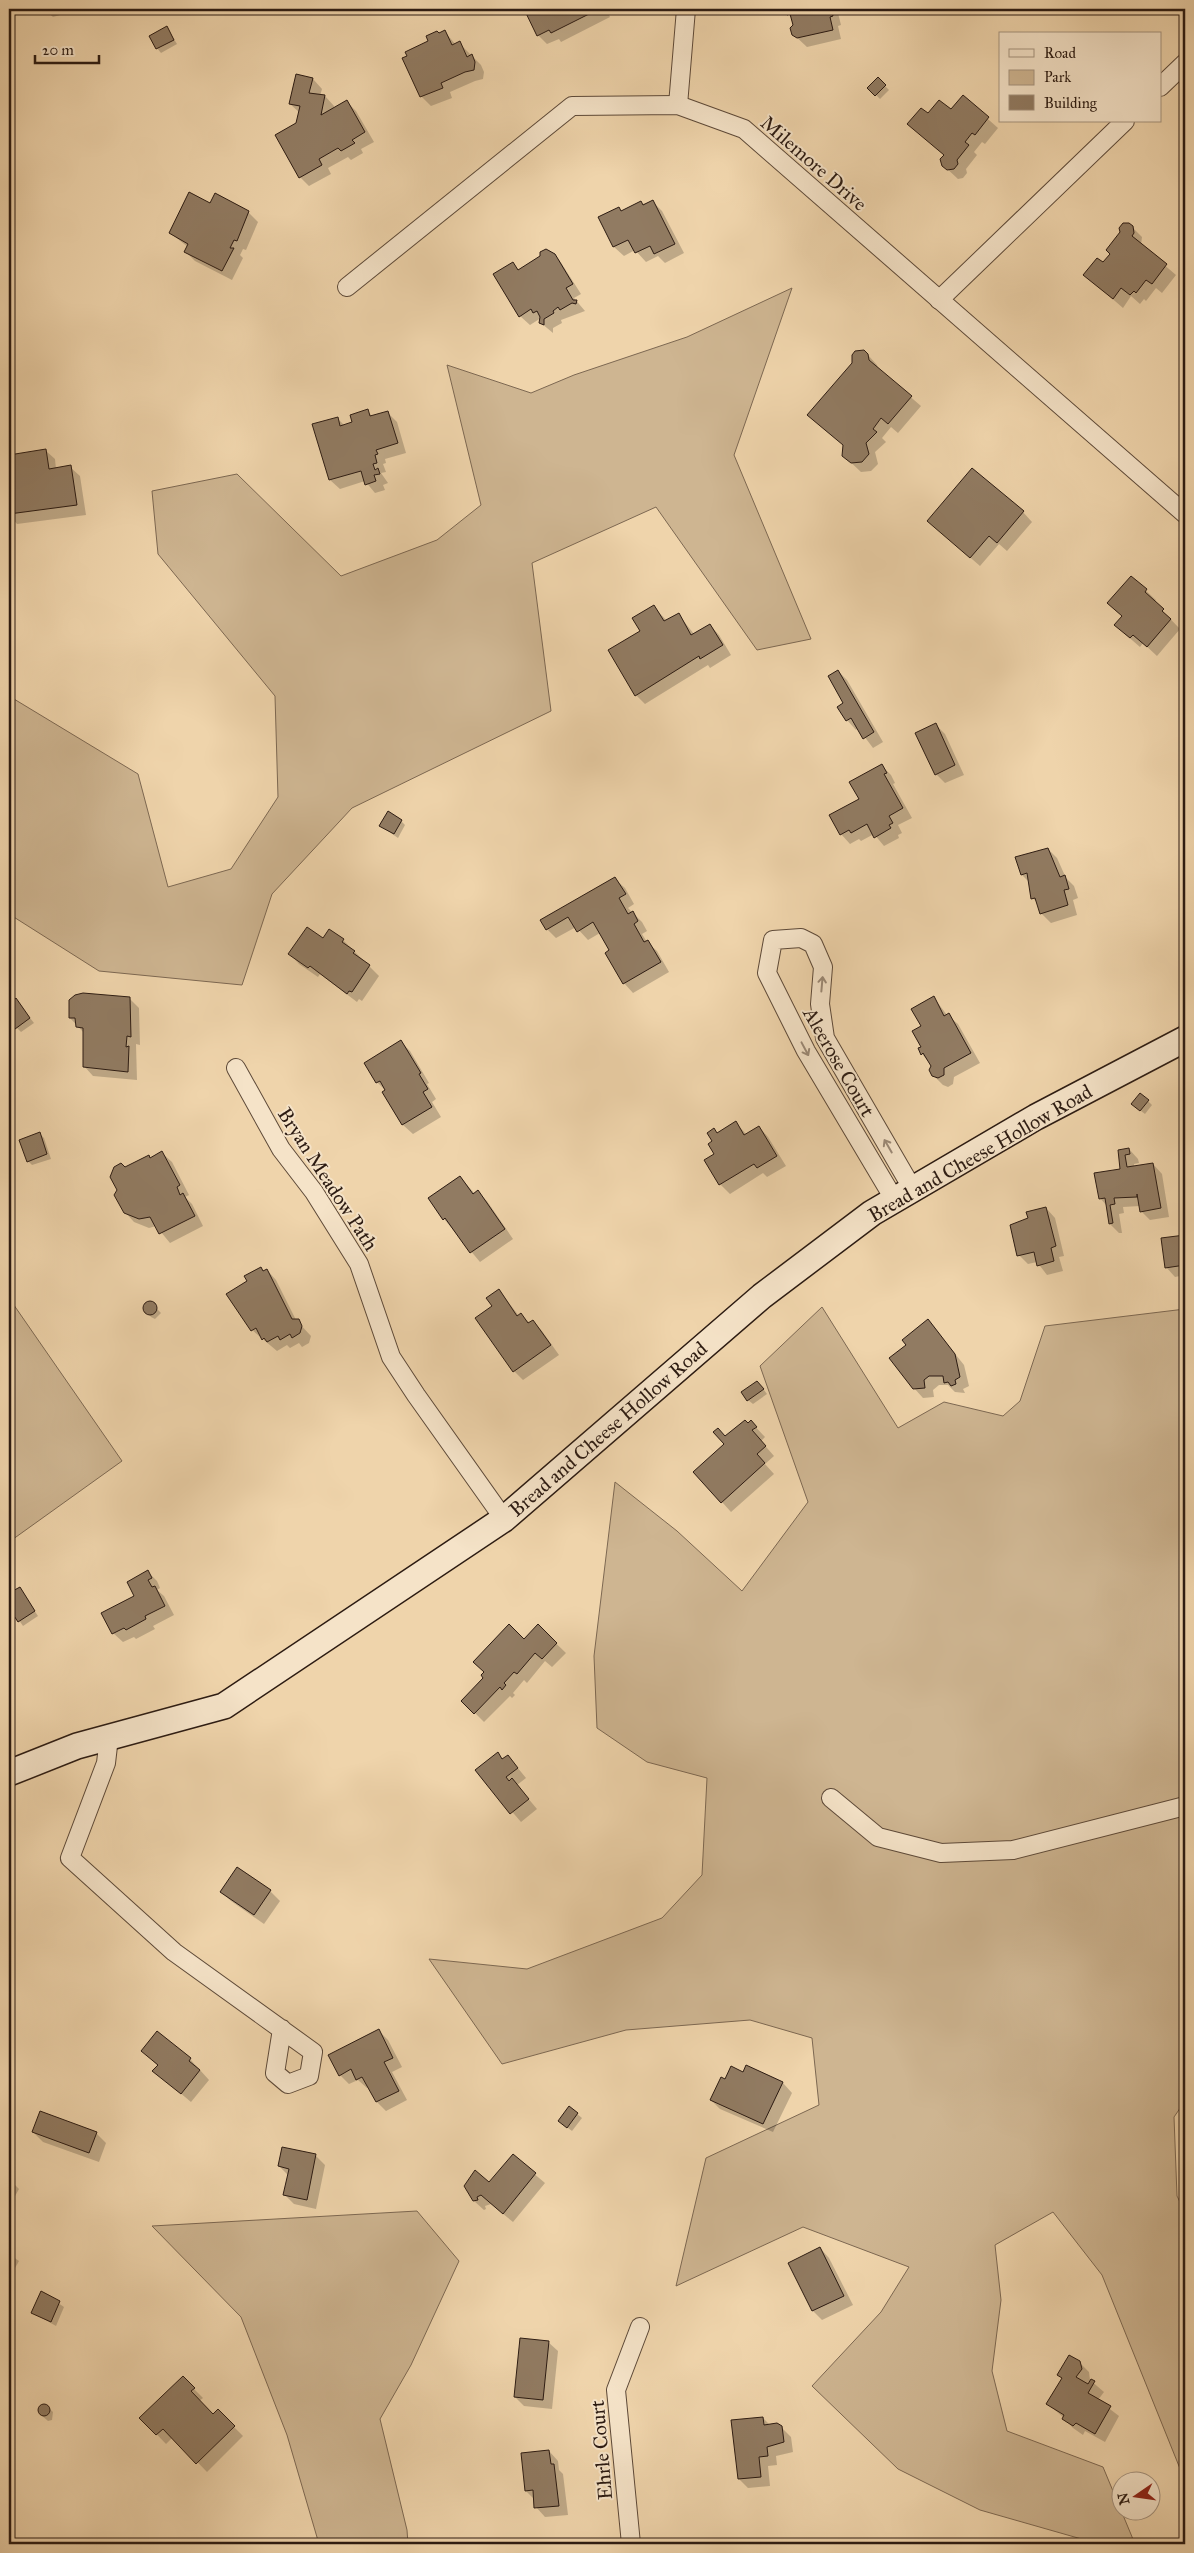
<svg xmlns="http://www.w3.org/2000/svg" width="1194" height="2553" font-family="'IM FELL Great Primer',serif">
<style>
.green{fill:#ceb591;stroke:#7d6852}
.shadow{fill:#0003}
.building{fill:#917b62;stroke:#2c1b12}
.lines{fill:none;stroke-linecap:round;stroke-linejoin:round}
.minor-casing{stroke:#5d4938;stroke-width:20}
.secondary-casing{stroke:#2c1b12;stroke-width:28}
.minor{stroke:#f5e3c8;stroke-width:18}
.secondary{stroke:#f5e3c8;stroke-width:25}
.oneway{stroke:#9b8976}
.labels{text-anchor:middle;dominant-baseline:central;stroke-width:4;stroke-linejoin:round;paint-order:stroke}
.street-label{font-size:20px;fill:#2c1b12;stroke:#f5e3c8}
</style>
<rect width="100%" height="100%" fill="#efd4ab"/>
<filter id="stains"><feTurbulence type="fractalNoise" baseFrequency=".004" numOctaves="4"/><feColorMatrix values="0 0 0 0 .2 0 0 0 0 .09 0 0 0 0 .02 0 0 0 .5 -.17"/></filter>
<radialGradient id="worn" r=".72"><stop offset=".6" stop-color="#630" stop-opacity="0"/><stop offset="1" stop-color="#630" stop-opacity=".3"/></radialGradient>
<g class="green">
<polygon points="792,288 734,455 811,639 757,650 656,507 532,563 551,711 352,808 272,894 242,985 99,971 9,914 9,696 138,774 168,887 231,869 278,797 275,696 158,554 152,491 237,474 341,576 437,540 481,505 447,365 531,393 574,375 687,337"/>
<polygon points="9,1298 122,1461 9,1542 9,1375 14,1370 9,1362"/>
<polygon points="822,1307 898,1428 944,1402 1003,1416 1020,1401 1045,1326 1185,1309 1185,2101 1174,2117 1177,2196 1185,2212 1185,2481 1102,2275 1053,2212 995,2245 1001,2300 992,2371 1007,2431 1103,2467 1135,2544 1099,2544 980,2510 898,2469 812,2386 881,2312 909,2267 803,2227 676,2286 706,2158 819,2105 812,2038 750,2020 626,2030 502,2064 429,1959 527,1969 662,1918 702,1875 707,1778 647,1762 597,1728 594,1656 615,1482 677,1531 742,1591 808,1502 760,1366"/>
<polygon points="417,2211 459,2261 411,2365 380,2419 407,2530 408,2544 319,2544 287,2435 241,2317 152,2226"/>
</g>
<g class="shadow">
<polygon points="44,9 81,9 53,17"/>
<polygon points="525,9 606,9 610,17 561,42 559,39 547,44 538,35"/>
<polygon points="788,9 837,9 841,25 838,26 841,39 807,47 793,34 794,26"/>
<polygon points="167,28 177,44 161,53 157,48"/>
<polygon points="445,32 456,45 459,43 481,65 484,72 483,79 475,81 450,92 452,98 431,106 421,96 429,41"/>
<polygon points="313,79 322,89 320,96 325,96 334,106 333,110 347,102 356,111 374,142 361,149 363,153 351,160 348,157 328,168 331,174 309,186 300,177 297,124 300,113 290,104"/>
<polygon points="878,79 889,90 880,99 869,88"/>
<polygon points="963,97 998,128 985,144 982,142 974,152 977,155 966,169 967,173 963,178 958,179 943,165 945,156 928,115 951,111"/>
<polygon points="652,201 662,211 684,253 665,263 658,256 646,262 635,250 624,256 614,247 600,218"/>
<polygon points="210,204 248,212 258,222 246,250 243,249 240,255 243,258 232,280 195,261 186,252 188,247 170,233"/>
<polygon points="1132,227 1142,237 1141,245 1176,275 1162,293 1156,288 1146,301 1144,299 1140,304 1131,296 1123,308 1085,275 1103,264"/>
<polygon points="546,250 550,251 560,261 581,294 574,298 585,311 561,320 562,323 553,328 553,333 541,323 541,318 530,325 520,316 513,264 519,270 541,257"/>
<polygon points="868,355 877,365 878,369 921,406 898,433 891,427 882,438 886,442 875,452 878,464 871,471 861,472 843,455"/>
<polygon points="367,411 373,417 387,412 397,422 406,453 385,459 386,463 383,464 386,472 381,473 388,483 383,485 385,490 375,493 365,481 340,489 330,480 314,425 337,418 345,426 353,423"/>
<polygon points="45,450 55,459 56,469 70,467 80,476 86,515 17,524 9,515 9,479 14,478"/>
<polygon points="1023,512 1032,522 1007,551 999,544 980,566 928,521"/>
<polygon points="1131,577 1156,600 1154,602 1180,629 1157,656 1143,643 1140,647 1125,634 1123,617"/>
<polygon points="654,607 667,621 678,614 694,634 710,625 719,635 731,655 710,668 708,665 645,704 636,695 641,632"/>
<polygon points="838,671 847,680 883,742 873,748 858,728 856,730 847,720"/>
<polygon points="936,725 945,734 964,775 945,783 936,774"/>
<polygon points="881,765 891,775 895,783 893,784 912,818 898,825 902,833 898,835 899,838 884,846 874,834 861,841 859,839 850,844 841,834"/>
<polygon points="401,821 405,825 398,838 381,826"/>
<polygon points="1048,849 1057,858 1066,878 1074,886 1078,898 1073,900 1077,915 1051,923 1041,913 1038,904 1033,898 1030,883 1022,875"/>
<polygon points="615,879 625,888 634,904 628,908 642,922 647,931 642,934 647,942 657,951 669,972 633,993 624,983 611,951 600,933 588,940 576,927 556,938 547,929"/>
<polygon points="323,939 343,940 379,976 362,1001 359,999 357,1002 320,974 318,977 299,964 290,954"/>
<polygon points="129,998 139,1008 140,1045 136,1044 137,1080 93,1076 84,1066 84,1033 70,1018"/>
<polygon points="934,998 947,1015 958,1024 980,1063 954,1077 953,1084 948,1087 943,1085 933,1075 932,1066 922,1054 922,1027"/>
<polygon points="16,1000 34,1023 21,1032 17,1028 9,1034 9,1005"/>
<polygon points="401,1042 410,1051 429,1083 427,1084 436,1099 432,1102 441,1117 413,1134 403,1125 383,1092 386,1091 377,1082"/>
<polygon points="1148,1101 1152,1105 1145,1114 1137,1108"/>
<polygon points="736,1123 747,1135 759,1127 768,1137 786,1166 767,1177 763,1173 730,1194 720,1184 706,1161 716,1155 714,1142 718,1134"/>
<polygon points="39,1133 44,1138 51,1159 32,1165 28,1161"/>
<polygon points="1129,1149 1138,1159 1139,1163 1134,1164 1134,1167 1153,1164 1162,1174 1169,1217 1150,1220 1141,1211 1140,1206 1123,1207 1124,1213 1119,1214 1122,1233 1119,1233 1110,1224 1107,1206 1100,1198 1122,1170 1119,1151"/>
<polygon points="162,1153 172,1162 189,1195 185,1197 192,1204 203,1226 170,1243 156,1226 149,1228 134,1222 125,1212 125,1168 148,1156 151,1159"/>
<polygon points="460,1177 475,1194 477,1192 487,1201 513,1239 480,1262 444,1219"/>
<polygon points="1046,1208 1055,1218 1064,1256 1059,1257 1063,1271 1047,1275 1037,1262 1028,1264 1019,1255 1029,1219"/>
<polygon points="1185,1236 1185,1275 1175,1277 1166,1267 1162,1239"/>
<polygon points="261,1268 264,1272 267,1270 276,1280 296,1320 311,1336 309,1343 302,1347 299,1343 290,1348 287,1345 277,1351 252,1330 249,1282"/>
<polygon points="499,1290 519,1316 521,1315 530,1323 533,1321 542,1331 559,1355 523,1380 514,1371 493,1306"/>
<polygon points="150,1302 161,1313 155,1319 151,1317 144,1308"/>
<polygon points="928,1320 964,1365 969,1386 963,1389 965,1393 955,1392 948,1385 939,1385 933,1390 934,1397 923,1398 914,1388"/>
<polygon points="761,1386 767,1394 753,1404 748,1400"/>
<polygon points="751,1422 765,1437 761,1441 774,1456 765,1464 774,1474 731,1512 695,1472 725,1444 725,1437 740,1424 748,1425"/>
<polygon points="148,1572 157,1581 160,1588 157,1590 164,1596 174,1615 153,1626 155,1629 136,1639 134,1637 123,1642 113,1633"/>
<polygon points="19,1588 38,1616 23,1626 9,1606 9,1595"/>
<polygon points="538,1626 566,1653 552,1667 545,1661 527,1683 524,1680 513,1693 515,1695 512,1698 510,1696 484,1722 463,1701"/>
<polygon points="498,1754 503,1760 508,1756 526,1778 517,1785 537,1809 521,1822 477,1771"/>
<polygon points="237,1869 270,1891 280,1901 264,1924 231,1901 221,1892"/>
<polygon points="379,2031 388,2040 402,2067 392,2072 407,2100 386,2111 377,2102 369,2087 367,2088 358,2080 349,2084 340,2075"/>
<polygon points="143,2051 190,2059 209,2080 191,2102 154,2071 158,2066"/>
<polygon points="747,2066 783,2083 792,2093 773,2132 720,2109 711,2100 725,2080 743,2073"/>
<polygon points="570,2108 582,2118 572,2131 564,2125"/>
<polygon points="33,2132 96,2133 106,2143 99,2162 43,2142"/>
<polygon points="283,2148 316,2156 325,2165 316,2209 294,2204 284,2194 289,2176 279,2166"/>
<polygon points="513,2156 545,2183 513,2222 491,2204 485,2206 486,2209 484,2210 474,2201 466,2186 489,2184"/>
<polygon points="9,2179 19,2189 10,2205 9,2205"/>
<polygon points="820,2248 829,2258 853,2305 822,2320 813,2311 790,2263"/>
<polygon points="9,2254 19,2261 15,2268 9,2265"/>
<polygon points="42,2292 64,2307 56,2326 33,2313"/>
<polygon points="548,2342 558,2351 552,2409 524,2406 515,2397"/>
<polygon points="1079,2362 1089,2372 1090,2380 1104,2392 1098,2400 1119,2416 1105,2442 1085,2431 1083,2435 1073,2428 1064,2418 1048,2404 1063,2379 1059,2375"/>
<polygon points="183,2378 203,2398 199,2401 213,2415 218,2411 243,2436 207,2472 173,2437 166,2444 141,2418"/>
<polygon points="45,2405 53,2412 52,2420 48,2421 40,2414 41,2406"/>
<polygon points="763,2418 770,2425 781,2427 791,2437 793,2452 776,2456 777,2465 768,2466 770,2486 748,2488 739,2479"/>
<polygon points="549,2451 558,2461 559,2470 563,2474 568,2515 545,2517 536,2507 535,2500 526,2491"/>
</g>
<g class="building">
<polygon points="524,9 599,9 551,33 549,30 537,36"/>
<polygon points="786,9 831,9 833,16 830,17 833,30 797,38 792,35 790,28 793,25 790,14 787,15"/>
<polygon points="167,26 174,40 156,49 149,36"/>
<polygon points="445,30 452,45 460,41 467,57 472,54 475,62 474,70 465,72 441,83 443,88 420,97 402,58 407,56 405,52 428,41 426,36 437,31 439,33"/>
<polygon points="296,74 313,78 309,93 325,95 321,115 347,100 365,132 352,140 355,143 341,151 338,148 319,159 322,165 299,178 275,135 296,123 300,106 289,104"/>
<polygon points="878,77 886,85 875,96 867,88"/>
<polygon points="963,95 989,117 975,135 972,133 965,142 969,145 957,160 958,164 954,169 947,170 942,166 940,159 944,155 907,124 921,108 928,113 939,100 951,109"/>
<polygon points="189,192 210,203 215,193 249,211 237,241 234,240 230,248 234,248 222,271 184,252 188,244 169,233"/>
<polygon points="653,200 675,244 654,254 650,246 635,253 628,240 613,247 598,217 619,207 621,211 641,201 643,205"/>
<polygon points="1123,223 1129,223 1133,226 1134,233 1132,236 1167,264 1152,284 1146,280 1136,293 1134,291 1130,295 1121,288 1113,299 1083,275 1097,258 1103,262 1110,254 1106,250 1120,232 1119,228"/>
<polygon points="546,249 555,254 573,284 566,288 573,300 577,300 576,304 572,303 560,310 558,307 553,311 554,313 544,319 544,325 539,323 540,317 537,311 533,313 531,309 519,317 493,274 513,262 518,270 540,256 540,252"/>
<polygon points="864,350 868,354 869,360 912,396 888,424 881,418 873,429 877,432 866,443 869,454 862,462 851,463 842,456 843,445 807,415 852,363 852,355 855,351"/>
<polygon points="368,409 370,416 388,411 398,443 376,450 378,454 375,455 377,463 373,464 375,470 378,468 380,474 374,475 376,481 365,485 361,471 329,480 312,424 338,417 340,426 352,422 350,415"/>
<polygon points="46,449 49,469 71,465 77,505 9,514 9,478 13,477 9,455"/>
<polygon points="972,468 1024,511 997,543 989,536 970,558 927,521"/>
<polygon points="1131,576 1147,589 1145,592 1164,609 1162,611 1171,619 1147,647 1133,635 1130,638 1114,625 1122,616 1107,603"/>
<polygon points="654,605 664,621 679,613 691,635 710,624 723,645 700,659 699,656 635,696 608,650 640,631 632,618"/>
<polygon points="838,670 874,732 863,739 851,718 846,721 837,707 843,703 828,676"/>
<polygon points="936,723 955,765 935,775 915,733"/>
<polygon points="882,764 887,773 884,774 903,808 889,816 893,823 889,825 891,828 874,838 867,824 851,833 849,830 840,835 829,815 859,799 849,782"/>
<polygon points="388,811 402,820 394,834 379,826"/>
<polygon points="1048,848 1060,877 1065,875 1069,889 1064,890 1068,905 1040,914 1035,898 1031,899 1027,873 1021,875 1015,857"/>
<polygon points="615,877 626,894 619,898 628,914 633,911 638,921 634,924 644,942 648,940 661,962 623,984 605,953 609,950 593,922 577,932 568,917 546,930 540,920"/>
<polygon points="307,927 323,938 329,929 344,939 342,942 355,951 353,953 370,965 352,992 349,991 347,994 310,966 308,968 288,954"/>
<polygon points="83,993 130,997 131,1037 127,1036 126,1047 129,1046 128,1072 83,1067 83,1028 76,1027 75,1018 69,1018 69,1000 75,995"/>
<polygon points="934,996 944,1016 949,1013 971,1053 944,1068 944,1075 938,1078 932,1076 929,1070 931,1066 923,1053 921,1055 918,1048 921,1047 912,1031 921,1026 911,1009"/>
<polygon points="16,998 30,1018 15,1029 12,1024 9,1027 9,1004"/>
<polygon points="401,1040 421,1073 419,1074 428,1089 423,1092 432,1107 402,1125 382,1092 385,1090 380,1081 376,1083 364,1063"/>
<polygon points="1140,1093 1149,1100 1140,1111 1131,1104"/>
<polygon points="736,1121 744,1135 759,1126 777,1156 757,1168 754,1164 719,1185 704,1160 714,1154 708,1144 712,1141 707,1133 714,1128 717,1133"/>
<polygon points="40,1132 47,1154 27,1162 19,1140"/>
<polygon points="1129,1148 1130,1154 1125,1155 1127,1167 1153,1163 1161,1208 1140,1212 1137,1194 1137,1197 1114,1198 1115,1204 1110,1205 1113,1223 1109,1224 1105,1198 1099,1199 1094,1173 1120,1169 1118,1150"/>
<polygon points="162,1151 180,1185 177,1187 180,1195 183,1193 195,1216 159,1234 150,1217 139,1219 124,1213 114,1195 117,1190 110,1177 114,1167 121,1163 125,1167 149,1155 150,1158"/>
<polygon points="460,1176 473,1194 478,1190 505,1229 470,1253 445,1218 443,1220 428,1198"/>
<polygon points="1046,1207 1056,1246 1051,1248 1054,1261 1037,1266 1034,1252 1017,1256 1010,1225 1028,1218 1026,1212"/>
<polygon points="1185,1235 1185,1265 1165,1268 1161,1238"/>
<polygon points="261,1267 263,1271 267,1269 292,1319 299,1319 302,1326 300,1333 292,1338 290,1334 280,1340 278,1336 267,1342 264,1338 262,1340 256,1328 251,1331 226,1294 247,1281 244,1276"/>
<polygon points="499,1289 517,1316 521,1313 528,1323 533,1320 551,1345 513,1372 475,1318 492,1306 486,1298"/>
<circle cx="150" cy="1308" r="7"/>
<polygon points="928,1319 955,1354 960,1377 955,1380 956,1384 951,1386 948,1382 944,1383 943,1376 929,1376 924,1380 925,1388 913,1389 889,1358 906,1345 902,1340"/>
<polygon points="757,1381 764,1389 747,1401 741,1392"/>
<polygon points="745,1420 748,1423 751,1420 757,1427 752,1430 766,1446 757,1454 765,1463 721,1503 693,1472 724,1444 713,1432 718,1428 725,1436"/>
<polygon points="148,1570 152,1578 148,1580 152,1587 155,1586 165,1606 145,1616 146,1619 126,1630 124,1628 112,1634 101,1613 134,1596 127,1582"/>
<polygon points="20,1587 35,1611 18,1622 9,1608 9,1593"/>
<polygon points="509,1624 524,1639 538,1624 557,1643 542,1659 535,1653 517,1674 514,1672 504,1683 506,1685 502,1690 500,1687 474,1714 461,1701 483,1678 481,1675 484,1672 473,1662"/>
<polygon points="498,1752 502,1759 508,1755 518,1768 506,1777 509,1781 512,1778 529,1799 510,1814 475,1770"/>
<polygon points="237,1867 271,1890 254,1915 220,1892"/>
<polygon points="379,2029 393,2058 384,2062 399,2091 376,2102 362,2077 356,2080 351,2069 339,2076 328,2055"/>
<polygon points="157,2031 191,2058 189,2061 200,2070 181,2094 152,2071 158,2065 141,2051"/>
<polygon points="746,2065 783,2082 763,2124 710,2100 721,2077 725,2079 731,2066 743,2072"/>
<polygon points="569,2106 578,2113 567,2128 558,2121"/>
<polygon points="40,2111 97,2132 89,2153 32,2132"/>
<polygon points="282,2147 316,2154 307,2200 283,2195 289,2169 278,2166"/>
<polygon points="513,2154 536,2173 503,2214 481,2195 477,2197 478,2200 473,2201 464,2186 475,2170 489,2182"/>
<polygon points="820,2247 844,2296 812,2311 788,2263"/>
<polygon points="41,2291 60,2301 51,2322 31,2313"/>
<polygon points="520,2338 549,2341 543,2400 514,2397"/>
<polygon points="1069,2355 1080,2361 1082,2369 1076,2377 1088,2384 1091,2379 1095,2381 1088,2393 1111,2406 1095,2434 1076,2423 1073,2426 1062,2419 1064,2415 1046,2404 1062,2378 1057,2375"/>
<polygon points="183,2376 195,2388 191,2391 213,2414 218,2409 235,2426 196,2464 163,2429 156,2435 139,2418"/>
<circle cx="44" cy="2410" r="6"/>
<polygon points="763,2417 764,2425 777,2423 782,2426 784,2442 767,2447 768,2456 759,2457 761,2477 738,2479 731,2420"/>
<polygon points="549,2450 551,2464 554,2464 559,2506 534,2508 533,2490 525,2491 521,2453"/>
<polygon points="750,2540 751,2544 723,2544 723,2542"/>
</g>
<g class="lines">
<defs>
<g id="minor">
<polyline points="1160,87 1185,63"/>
<polyline points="678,105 686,9"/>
<polyline points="347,287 572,106 678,105 744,129 1185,514"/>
<polyline points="939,300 1125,121"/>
<polyline points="236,1068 281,1149 314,1192 359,1264 391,1357 416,1395 504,1519"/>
<polyline points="894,1199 806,1051 767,973 773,940 801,938 813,944 823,967 820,1004 825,1038 912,1188"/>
<polyline points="109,1737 106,1763 70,1858 174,1952 313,2052 309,2076 288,2084 275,2073 282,2029"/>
<polyline points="831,1798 878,1837 941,1853 1013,1850 1185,1806"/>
<polyline points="631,2544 616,2390 640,2327"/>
</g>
<polyline id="secondary" points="9,1773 77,1746 224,1706 504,1519 762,1296 872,1213 1036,1117 1185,1039"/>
</defs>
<use href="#minor" class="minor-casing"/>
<use href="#secondary" class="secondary-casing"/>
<use href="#minor" class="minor"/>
<use href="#secondary" class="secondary"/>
</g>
<defs><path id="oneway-shaft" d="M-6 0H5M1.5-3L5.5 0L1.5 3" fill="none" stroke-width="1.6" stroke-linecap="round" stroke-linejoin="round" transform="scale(1.25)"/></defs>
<g class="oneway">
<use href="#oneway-shaft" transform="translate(822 984) rotate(-85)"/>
<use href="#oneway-shaft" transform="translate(805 1049) rotate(62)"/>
<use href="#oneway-shaft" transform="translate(888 1146) rotate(-120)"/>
</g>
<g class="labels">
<g class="street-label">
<text transform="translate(814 163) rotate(41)">Milemore Drive</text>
<text transform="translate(839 1062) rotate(60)">Aleerose Court</text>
<text transform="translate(980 1153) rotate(-30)">Bread and Cheese Hollow Road</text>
<text transform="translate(328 1179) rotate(57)">Bryan Meadow Path</text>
<text transform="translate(608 1429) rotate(-41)">Bread and Cheese Hollow Road</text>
<text transform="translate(601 2450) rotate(-95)">Ehrle Court</text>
</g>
</g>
<rect width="1194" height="2553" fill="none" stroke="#efd4ab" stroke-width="30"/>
<rect x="10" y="10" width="1174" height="2533" fill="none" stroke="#2c1b12" stroke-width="2.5"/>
<rect x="15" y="15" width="1164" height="2523" fill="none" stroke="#2c1b12"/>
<rect x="999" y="32" width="162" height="90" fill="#f5e3c8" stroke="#a5937f"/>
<rect x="1009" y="49" width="25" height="8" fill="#f5e3c8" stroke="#a5937f"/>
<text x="1044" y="58" font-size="15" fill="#2c1b12">Road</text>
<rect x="1009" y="70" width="25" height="15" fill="#ceb591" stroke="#a5937f"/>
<text x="1044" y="82" font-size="15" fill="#2c1b12">Park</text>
<rect x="1009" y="95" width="25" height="15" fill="#917b62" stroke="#a5937f"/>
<text x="1044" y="108" font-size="15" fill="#2c1b12">Building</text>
<g transform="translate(1136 2496) rotate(257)"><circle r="24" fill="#f5e3c8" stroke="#a5937f"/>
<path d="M0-4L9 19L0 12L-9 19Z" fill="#8f2418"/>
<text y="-8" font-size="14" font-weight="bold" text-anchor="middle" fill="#2c1b12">N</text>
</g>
<path d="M35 55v8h64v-8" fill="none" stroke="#2c1b12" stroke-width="2.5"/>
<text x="42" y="55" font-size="15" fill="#2c1b12" stroke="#f5e3c8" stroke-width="4" paint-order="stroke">20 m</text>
<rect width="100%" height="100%" filter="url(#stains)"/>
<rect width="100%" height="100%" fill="url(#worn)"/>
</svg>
